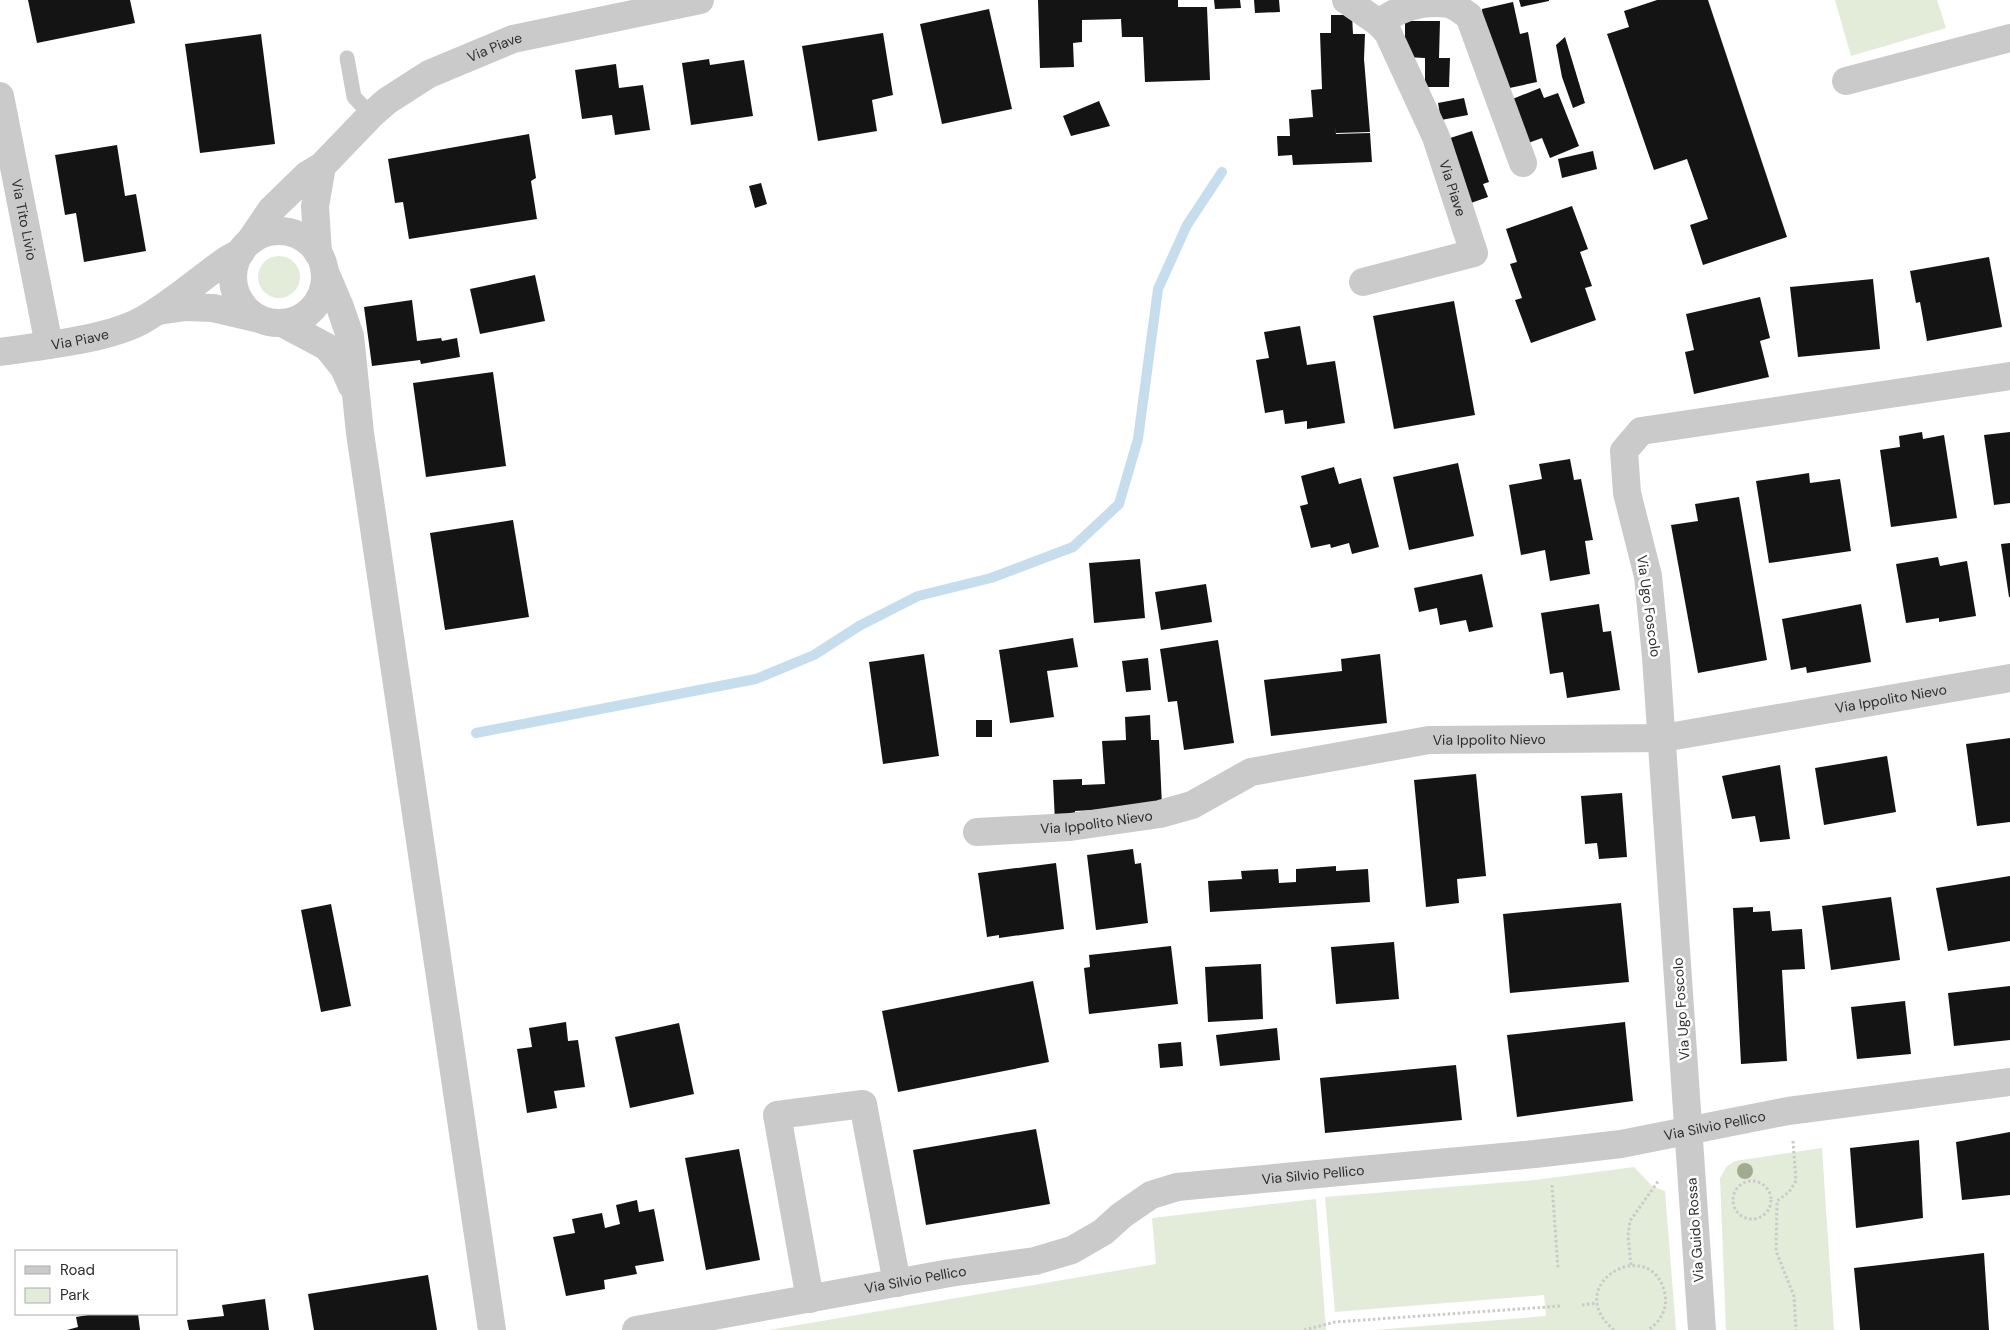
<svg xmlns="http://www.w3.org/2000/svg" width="2010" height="1330" font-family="'DM Sans',sans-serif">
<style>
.green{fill:#e3ebd9}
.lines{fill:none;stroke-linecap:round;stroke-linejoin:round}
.stream{stroke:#c5ddec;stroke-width:10}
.building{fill:#141414}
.path{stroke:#cacaca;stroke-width:3;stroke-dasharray:2.5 2.5;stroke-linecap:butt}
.service{stroke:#cacaca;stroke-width:15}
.minor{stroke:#cacaca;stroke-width:28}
.tree{fill:#9fac92}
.labels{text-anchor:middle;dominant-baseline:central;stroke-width:5;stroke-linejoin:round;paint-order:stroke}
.street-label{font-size:14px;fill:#2d2d2d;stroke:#fff}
</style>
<rect width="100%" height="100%" fill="#fff"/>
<g class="green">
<polygon points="1835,0 1937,0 1946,28 1851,56"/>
<circle cx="279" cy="277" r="21"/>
<polygon points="1822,1148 1834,1330 1726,1330 1720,1178 1727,1166 1735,1161"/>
<polygon points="1634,1167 1653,1187 1665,1191 1676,1330 1375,1330 1546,1316 1544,1295 1335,1312 1325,1197 1535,1180"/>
<polygon points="1316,1199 1326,1330 769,1330 1156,1264 1152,1218"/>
</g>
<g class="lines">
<polyline class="stream" points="476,733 756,679 814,655 859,626 918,596 991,578 1073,547 1119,504 1138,439 1158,289 1187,225 1222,172"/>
</g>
<g class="building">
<polygon points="28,0 130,0 135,23 37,43"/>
<polygon points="1038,0 1178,0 1178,7 1207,7 1210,80 1145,82 1143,37 1122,37 1121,19 1082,20 1082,42 1073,43 1074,67 1040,68"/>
<polygon points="1214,0 1240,0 1241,8 1215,9"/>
<polygon points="1254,0 1279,0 1280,12 1255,13"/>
<polygon points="1519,0 1549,0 1549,1 1521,7"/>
<polygon points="1657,0 1708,0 1787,237 1703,265 1690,225 1708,219 1687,159 1654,170 1607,34 1629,27 1624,11"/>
<polygon points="1513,2 1520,34 1528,32 1537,82 1505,89 1483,35 1482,9"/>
<polygon points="989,9 1012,109 942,124 920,24"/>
<polygon points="1331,15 1352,15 1353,34 1365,34 1364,59 1370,132 1336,133 1335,125 1336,134 1370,133 1372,162 1293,165 1292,155 1278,156 1277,136 1290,136 1289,119 1313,117 1311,90 1322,89 1320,33 1331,33"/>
<polygon points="1405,21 1440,21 1439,58 1450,58 1449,87 1425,87 1425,58 1405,57"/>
<polygon points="883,33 893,95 872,100 877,131 818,141 802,46"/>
<polygon points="261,34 275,144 200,153 185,44"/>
<polygon points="1565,37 1585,103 1573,108 1562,77 1556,45"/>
<polygon points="709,59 710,65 744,60 753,116 691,125 682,63"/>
<polygon points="616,64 619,88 643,85 650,130 615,135 612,115 582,119 575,70"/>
<polygon points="1540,88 1544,98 1558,93 1579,146 1550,158 1542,138 1528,143 1510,100"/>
<polygon points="1464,98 1468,115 1441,120 1438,103"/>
<polygon points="1099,101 1110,126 1071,136 1063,116"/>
<polygon points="1472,131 1489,182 1483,184 1488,197 1468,204 1447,139"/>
<polygon points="529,134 536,178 531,181 537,219 409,239 403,202 395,203 388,159"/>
<polygon points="117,145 125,196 136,194 146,251 84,262 76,213 65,215 55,155"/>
<polygon points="1593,151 1597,169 1562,178 1558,159"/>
<polygon points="761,183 767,204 755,208 749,186"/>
<polygon points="1572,206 1588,249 1580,252 1592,286 1585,288 1596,320 1531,343 1515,300 1522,298 1510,264 1517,262 1506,229"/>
<polygon points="1989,257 2002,327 1927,341 1920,302 1916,303 1910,271"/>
<polygon points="535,275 545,321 480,334 470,289"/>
<polygon points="1873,279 1880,349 1798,357 1790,287"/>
<polygon points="1760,297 1770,338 1760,341 1769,377 1694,394 1685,352 1694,350 1686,314"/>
<polygon points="412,300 417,341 441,338 442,341 457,338 460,357 421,364 420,360 372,366 364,307"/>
<polygon points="1454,301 1475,415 1394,429 1373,316"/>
<polygon points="1300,326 1307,365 1335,361 1345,423 1307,429 1307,421 1285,424 1283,410 1265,413 1256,360 1269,358 1264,332"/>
<polygon points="493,372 506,466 426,477 413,383"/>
<polygon points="1922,432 1923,439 1944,435 1957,518 1891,527 1880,450 1900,447 1899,436"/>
<polygon points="2010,432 2010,503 1994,505 1984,435"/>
<polygon points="1570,459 1574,480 1581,479 1593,540 1585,541 1590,574 1550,581 1545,550 1521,555 1509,485 1542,479 1539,464"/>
<polygon points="1458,463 1474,536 1409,550 1393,477"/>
<polygon points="1334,467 1339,484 1361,478 1379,547 1352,554 1349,543 1331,548 1330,544 1311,548 1300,506 1308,504 1301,476"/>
<polygon points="1809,473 1810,483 1840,479 1851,551 1769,563 1756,481"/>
<polygon points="1739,497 1767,660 1698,673 1671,525 1698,521 1695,504"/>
<polygon points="513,520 529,617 445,630 430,533"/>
<polygon points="2010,543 2010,597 2009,597 2001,544"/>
<polygon points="1938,557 1940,566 1967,561 1976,616 1939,622 1939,618 1906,623 1896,564"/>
<polygon points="1140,559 1145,618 1094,623 1089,563"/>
<polygon points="1482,574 1493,627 1469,632 1466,620 1440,625 1437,608 1419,612 1414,588"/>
<polygon points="1206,584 1212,622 1161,630 1155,592"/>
<polygon points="1599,604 1603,632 1611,631 1620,690 1567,698 1563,672 1550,674 1541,613"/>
<polygon points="1861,604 1871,662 1807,673 1806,667 1791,670 1782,619"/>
<polygon points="1073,638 1078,667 1047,671 1054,717 1010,723 999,650"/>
<polygon points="1218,640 1234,743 1184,750 1177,701 1168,702 1160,649"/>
<polygon points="924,654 939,756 883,764 869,662"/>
<polygon points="1380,654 1387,723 1271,736 1264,680 1342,671 1341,659"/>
<polygon points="1148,658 1151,690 1126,692 1122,661"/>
<polygon points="1150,715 1151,740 1159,740 1162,806 1075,811 1075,821 1055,822 1053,780 1082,779 1082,785 1105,784 1102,741 1126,740 1125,717"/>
<rect x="976" y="720" width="16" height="17"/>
<polygon points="2010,738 2010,822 1977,826 1966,744"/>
<polygon points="1887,756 1896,812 1824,825 1815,768"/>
<polygon points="1780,765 1790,839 1760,842 1755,816 1732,819 1722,776"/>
<polygon points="1476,774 1486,876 1457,879 1459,903 1426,907 1414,780"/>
<polygon points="1622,793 1627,857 1599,859 1597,843 1585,844 1581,796"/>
<polygon points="1133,849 1135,864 1141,863 1148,923 1096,930 1087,855"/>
<polygon points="1056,863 1064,929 999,938 999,935 987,937 978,873"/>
<polygon points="1336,866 1336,871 1368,869 1370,902 1210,912 1208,881 1242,879 1241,871 1278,869 1279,883 1296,882 1296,869"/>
<polygon points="2010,876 2010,941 1948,951 1936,888"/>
<polygon points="1891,897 1900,960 1831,970 1822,906"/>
<polygon points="1621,903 1629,982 1510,993 1503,914"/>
<polygon points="331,904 351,1006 321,1012 301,910"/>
<polygon points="1753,907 1753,912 1770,911 1772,931 1802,929 1805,969 1782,970 1787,1061 1741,1064 1733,908"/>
<polygon points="1394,942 1399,999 1336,1004 1331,947"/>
<polygon points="1171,946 1178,1004 1089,1014 1084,968 1090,967 1089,955"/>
<polygon points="1261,964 1263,1019 1208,1022 1205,967"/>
<polygon points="1033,981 1049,1062 898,1092 882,1011"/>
<polygon points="2010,986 2010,1040 1954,1046 1948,993"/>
<polygon points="1905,1001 1911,1054 1857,1059 1851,1007"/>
<polygon points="566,1022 568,1041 578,1040 585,1087 554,1091 557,1108 527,1113 517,1049 532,1047 529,1028"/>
<polygon points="1625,1022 1633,1101 1517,1117 1507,1035"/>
<polygon points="679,1023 694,1094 630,1108 615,1037"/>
<polygon points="1277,1028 1280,1060 1220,1066 1216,1035"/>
<polygon points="1181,1042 1183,1066 1160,1068 1158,1044"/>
<polygon points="1456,1065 1462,1120 1325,1133 1320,1078"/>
<polygon points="1036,1129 1050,1204 926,1225 913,1150"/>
<polygon points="2010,1132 2010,1195 1962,1200 1956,1142"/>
<polygon points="1919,1140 1923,1218 1856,1228 1850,1148"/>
<polygon points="739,1149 760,1260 706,1270 685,1158"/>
<polygon points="637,1200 639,1212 654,1209 664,1261 635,1266 637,1274 604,1280 605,1289 566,1296 553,1237 575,1233 572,1219 602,1213 605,1228 620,1224 616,1205"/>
<polygon points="1984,1253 1989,1330 1860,1330 1854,1268"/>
<polygon points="428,1275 437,1330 314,1330 308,1294"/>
<polygon points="265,1299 269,1330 189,1330 187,1320 224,1316 222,1305"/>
<polygon points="94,1314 138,1314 140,1330 67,1330 78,1327 76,1317"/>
</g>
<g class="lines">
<g class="path">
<polyline points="1793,1141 1796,1181 1789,1192 1777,1201 1776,1251 1794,1296 1796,1330"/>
<circle cx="1752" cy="1200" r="19"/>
<polyline points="1552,1185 1558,1268"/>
<polyline points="1631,1265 1628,1236 1630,1221 1659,1180"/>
<polyline points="1582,1305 1597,1303"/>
<polyline points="1304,1330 1335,1322 1561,1306"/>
<path d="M1614,1330C1559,1284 1652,1232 1665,1294C1668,1309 1660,1322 1648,1330"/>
</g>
<polyline class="service" points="347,58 354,97 371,115"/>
<g class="minor">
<path id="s1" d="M1346,0L1379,23L1388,33L1436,137L1474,253L1363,282"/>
<path d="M1379,23C1399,8 1423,0 1449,4C1456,6 1463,12 1469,16L1523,163"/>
<polyline points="1846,81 2010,38"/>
<path id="s2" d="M0,96L49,345"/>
<circle cx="279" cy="277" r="46"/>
<path id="s3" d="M250,241L271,210L307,175L322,166L371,115L387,101L429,74L513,39L700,0"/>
<polyline points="318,253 315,206 322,166"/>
<polyline points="325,272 340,307 350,336 360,433 492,1330"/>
<polyline points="158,311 186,307 213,308 260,319"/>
<polyline points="282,323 327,347 344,368 352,386"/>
<path id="s4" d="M0,352C41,346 105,340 141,321C172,304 199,279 228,259L241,252"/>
<path id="s5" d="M977,832L1070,827L1160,814L1192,805L1251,772L1429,740L1663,738L2010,678"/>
<polyline points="810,1299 777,1115 863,1104 897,1283"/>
<path id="s6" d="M636,1330L950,1273L1035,1261L1072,1250L1103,1232L1122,1215L1151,1195L1177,1187L1535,1154L1621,1144L1788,1111L2010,1082"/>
<polyline points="1702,1330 1656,657 1648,576 1627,493 1624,451 1641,431 2010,376"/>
</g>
</g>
<circle class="tree" cx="1745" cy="1171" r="8"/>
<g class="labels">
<g class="street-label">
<text stroke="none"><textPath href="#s3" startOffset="318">Via Piave</textPath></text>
<text stroke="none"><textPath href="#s1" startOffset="222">Via Piave</textPath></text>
<text stroke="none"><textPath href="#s2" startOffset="126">Via Tito Livio</textPath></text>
<text stroke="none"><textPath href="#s4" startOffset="81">Via Piave</textPath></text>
<text transform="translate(1649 606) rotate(82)">Via Ugo Foscolo</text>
<text stroke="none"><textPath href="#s5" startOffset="931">Via Ippolito Nievo</textPath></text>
<text stroke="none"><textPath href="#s5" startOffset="526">Via Ippolito Nievo</textPath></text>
<text stroke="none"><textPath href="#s5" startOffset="120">Via Ippolito Nievo</textPath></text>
<text transform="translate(1681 1009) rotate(-94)">Via Ugo Foscolo</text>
<text stroke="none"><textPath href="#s6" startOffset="1109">Via Silvio Pellico</textPath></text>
<text stroke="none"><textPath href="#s6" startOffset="704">Via Silvio Pellico</textPath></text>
<text transform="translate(1695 1230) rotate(-94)">Via Guido Rossa</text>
<text stroke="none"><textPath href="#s6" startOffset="284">Via Silvio Pellico</textPath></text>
</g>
</g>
<rect x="15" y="1250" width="162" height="65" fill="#ffffff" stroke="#ababab"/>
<rect x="25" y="1266" width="25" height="8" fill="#cacaca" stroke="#ababab"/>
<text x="60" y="1275" font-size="15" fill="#2d2d2d">Road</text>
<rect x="25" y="1288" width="25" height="15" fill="#e3ebd9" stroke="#ababab"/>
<text x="60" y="1300" font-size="15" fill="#2d2d2d">Park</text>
</svg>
